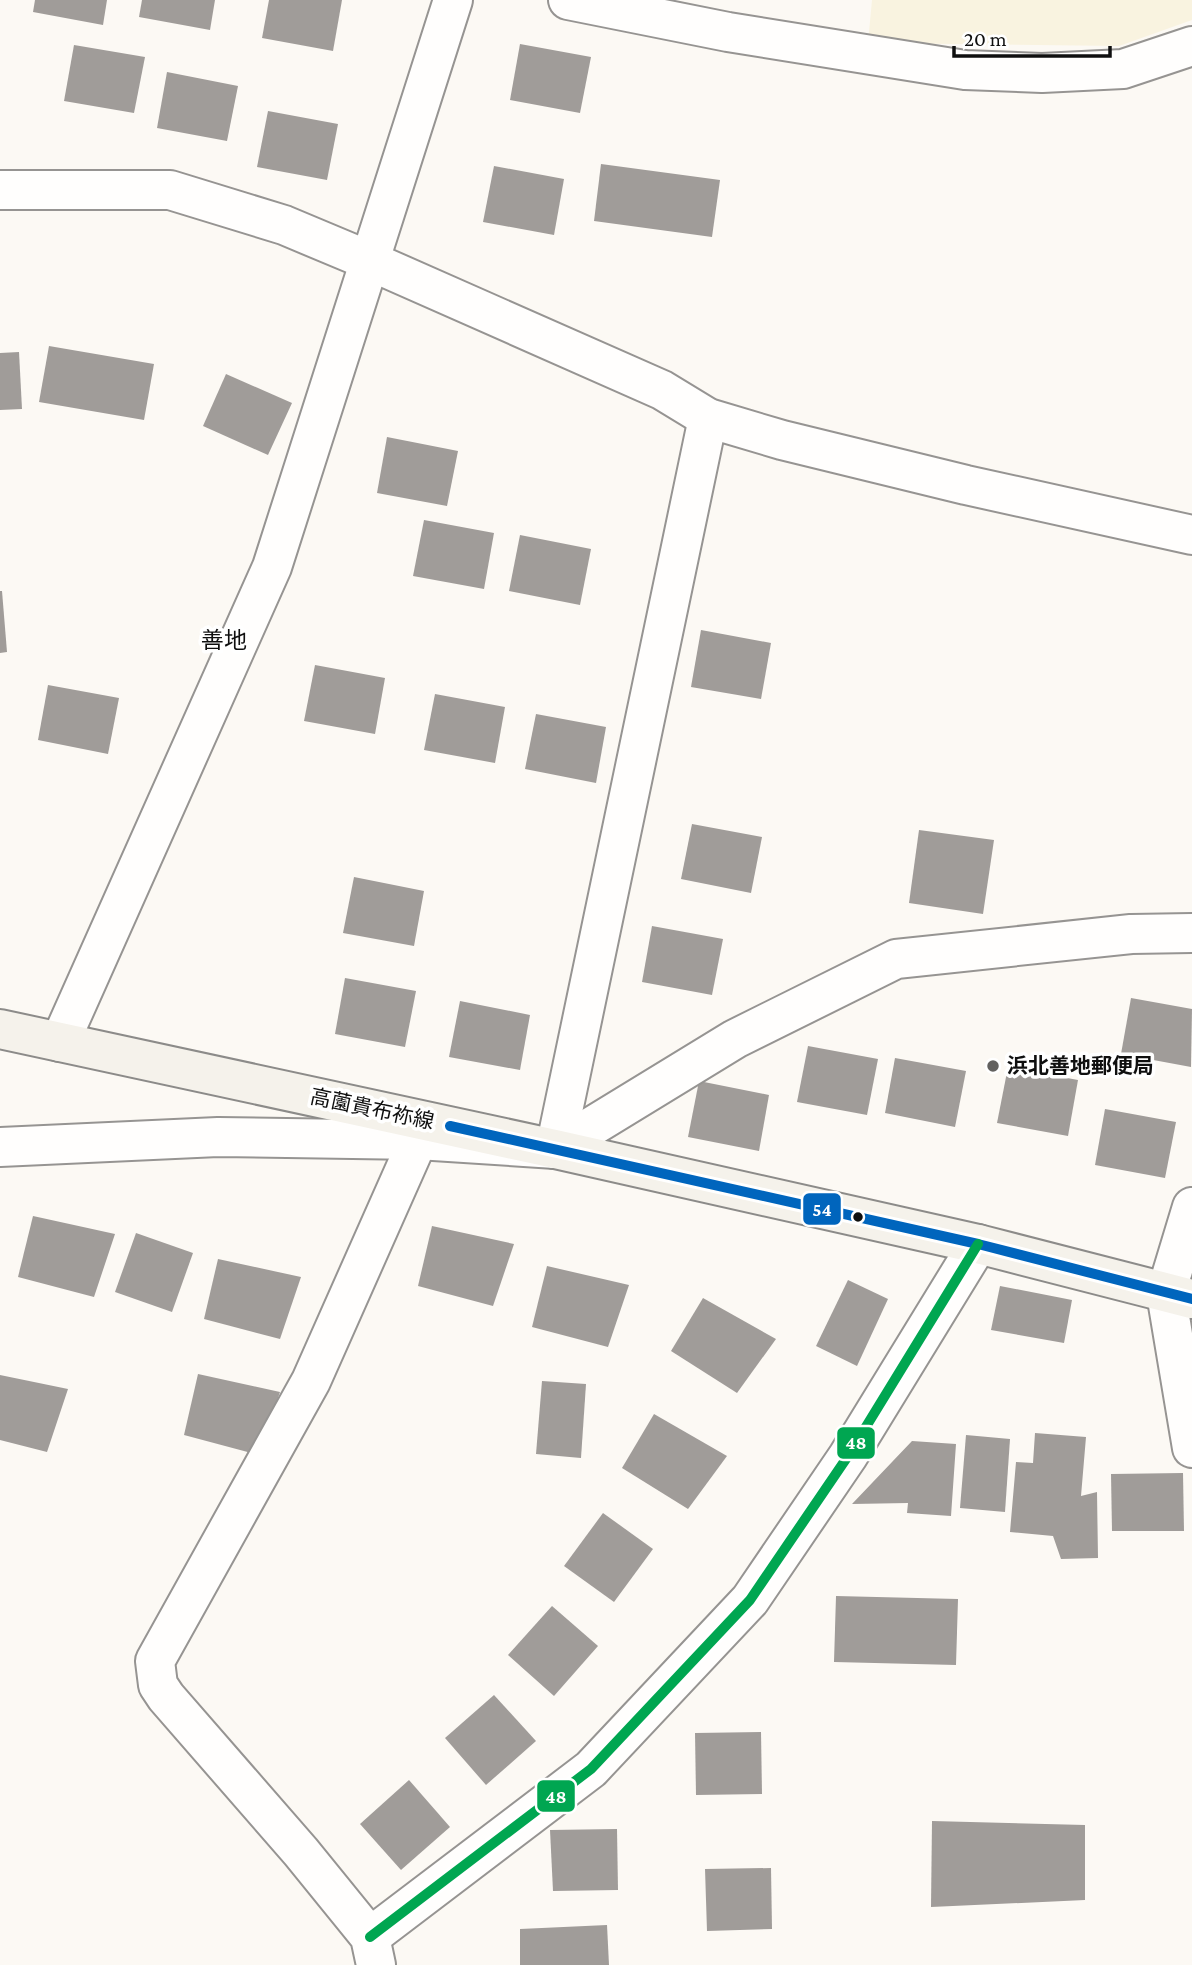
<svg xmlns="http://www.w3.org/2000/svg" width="1192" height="1965" font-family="'Crimson Pro','Noto Sans JP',serif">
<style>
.farmland{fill:#f9f3e0}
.building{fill:#a09c99}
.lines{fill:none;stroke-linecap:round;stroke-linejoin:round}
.street-casing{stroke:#969492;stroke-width:42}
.secondary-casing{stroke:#8c8b89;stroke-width:42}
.street{stroke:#fffefd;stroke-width:38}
.secondary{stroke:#f5f2eb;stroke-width:38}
.bus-1-casing{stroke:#fff;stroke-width:16}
.bus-2-casing{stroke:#fff;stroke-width:16}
.bus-1{stroke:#0065bd;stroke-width:10}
.bus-2{stroke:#00a651;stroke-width:10}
.poi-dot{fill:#62615f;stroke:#fff;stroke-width:2.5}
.bus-dot{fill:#0f0f0f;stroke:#fff;stroke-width:2.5}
.labels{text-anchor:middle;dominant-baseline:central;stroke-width:7;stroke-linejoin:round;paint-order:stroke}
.poi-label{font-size:21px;font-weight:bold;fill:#0f0f0f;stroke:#fff;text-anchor:start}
.street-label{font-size:21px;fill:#0f0f0f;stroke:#fff}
.neighbourhood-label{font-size:23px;fill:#0f0f0f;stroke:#fff}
.line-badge{stroke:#fff;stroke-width:2.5}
.badge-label{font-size:19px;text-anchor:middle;font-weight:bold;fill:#fff}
</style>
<rect width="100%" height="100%" fill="#fcf9f4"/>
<polygon class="farmland" points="872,0 1192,0 1192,20 1119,46 868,43"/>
<g class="building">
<polygon points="35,0 107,0 103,25 33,12"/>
<polygon points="142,0 215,0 210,30 139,17"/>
<polygon points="269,0 342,0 333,51 262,38"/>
<polygon points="520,44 591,57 580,113 510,100"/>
<polygon points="74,45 145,57 134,113 64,101"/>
<polygon points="167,72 238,86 227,141 157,128"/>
<polygon points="268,111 338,124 327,180 257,167"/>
<polygon points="601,164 720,180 712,237 594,221"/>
<polygon points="494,166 564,179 554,235 483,222"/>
<polygon points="49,346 154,364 144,420 39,402"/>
<polygon points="19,352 22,409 0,410 0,353"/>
<polygon points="226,374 292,403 268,455 203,426"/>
<polygon points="387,437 458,451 447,506 377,493"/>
<polygon points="424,520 494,533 484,589 413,576"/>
<polygon points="520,535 591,549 580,605 509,591"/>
<polygon points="0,591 2,591 7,652 0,653"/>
<polygon points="701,630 771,643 761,699 691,687"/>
<polygon points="315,665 385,678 375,734 304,721"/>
<polygon points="48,685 119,698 108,754 38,740"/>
<polygon points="435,694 505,707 495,763 424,750"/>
<polygon points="536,714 606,727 596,783 525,769"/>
<polygon points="692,824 762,837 751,893 681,879"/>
<polygon points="919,830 994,840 983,914 909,903"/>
<polygon points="354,877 424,891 414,946 343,933"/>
<polygon points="652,926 723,939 712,995 642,982"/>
<polygon points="345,978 416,991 405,1047 335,1034"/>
<polygon points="1131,998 1192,1009 1191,1067 1121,1054"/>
<polygon points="460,1001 530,1015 520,1070 449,1057"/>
<polygon points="808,1046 878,1059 867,1115 797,1102"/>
<polygon points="895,1058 966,1071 955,1127 885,1113"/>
<polygon points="1008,1067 1078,1080 1068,1136 997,1123"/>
<polygon points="699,1081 769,1095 759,1151 688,1137"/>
<polygon points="1105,1109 1176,1122 1165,1178 1095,1165"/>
<polygon points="33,1216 115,1234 94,1297 18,1277"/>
<polygon points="432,1226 514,1244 493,1306 418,1286"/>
<polygon points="136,1233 193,1253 172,1312 115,1292"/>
<polygon points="218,1259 301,1277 280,1339 204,1319"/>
<polygon points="547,1266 629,1285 608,1347 532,1327"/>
<polygon points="848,1280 888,1299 857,1366 816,1346"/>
<polygon points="1000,1286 1072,1300 1064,1343 991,1330"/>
<polygon points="703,1298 776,1339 737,1393 671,1351"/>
<polygon points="198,1374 280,1392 259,1455 184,1435"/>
<polygon points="0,1375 68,1389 47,1452 0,1440"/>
<polygon points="542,1381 586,1384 581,1458 536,1454"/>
<polygon points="654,1414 727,1456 688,1509 622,1468"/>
<polygon points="1035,1433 1086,1437 1081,1496 1097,1492 1098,1558 1061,1559 1053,1536 1010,1532 1016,1462 1033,1463"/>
<polygon points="966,1435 1010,1439 1005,1512 960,1508"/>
<polygon points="912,1441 956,1444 951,1516 907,1513 908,1503 852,1504"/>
<polygon points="1183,1473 1184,1531 1112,1531 1111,1474"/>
<polygon points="603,1513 653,1549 614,1602 564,1566"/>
<polygon points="836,1596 958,1599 956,1665 834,1662"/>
<polygon points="552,1606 598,1646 554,1696 508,1655"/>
<polygon points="494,1695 536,1741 486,1785 445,1738"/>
<polygon points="761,1732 762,1794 696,1795 695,1733"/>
<polygon points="409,1780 450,1827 401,1870 360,1824"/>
<polygon points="932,1821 1085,1825 1085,1900 931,1907"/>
<polygon points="617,1829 618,1890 553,1891 550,1830"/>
<polygon points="771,1868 772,1929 707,1931 705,1869"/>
<polygon points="607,1925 609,1965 520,1965 520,1929"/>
</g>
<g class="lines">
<defs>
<g id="street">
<polyline points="568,0 728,32 965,70 1042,73 1123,69 1192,46"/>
<polyline points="0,190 170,190 284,225 370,261 662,390 708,418 782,440 966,485 1192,535"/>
<polyline points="60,1042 272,567 453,0"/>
<polyline points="0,1147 218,1137 418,1140 555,1149 735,1039 896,959 1131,934 1192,933"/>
<polyline points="555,1149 708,418"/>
<polyline points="1192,1207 1166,1293 1192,1448"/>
<polyline points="370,1937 591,1769 750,1600 848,1456 978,1244"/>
<polyline points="376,1965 370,1937 301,1852 166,1697 158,1685 155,1661 311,1381 418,1140"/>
</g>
<polyline id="secondary" points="0,1029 555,1149 978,1244 1192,1299"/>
</defs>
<use href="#street" class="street-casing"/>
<use href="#secondary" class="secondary-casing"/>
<use href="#street" class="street"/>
<use href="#secondary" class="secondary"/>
<defs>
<polyline id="bus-1" points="450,1126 978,1244 1192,1299"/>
<polyline id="bus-2" points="370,1937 591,1769 750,1600 848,1456 978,1244"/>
</defs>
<use href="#bus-1" class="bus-1-casing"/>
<use href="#bus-2" class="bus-2-casing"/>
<use href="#bus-1" class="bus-1"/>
<use href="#bus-2" class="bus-2"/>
</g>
<circle class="poi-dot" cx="993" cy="1066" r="7"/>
<circle class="bus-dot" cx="858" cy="1217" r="6"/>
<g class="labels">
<g class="poi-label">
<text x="1007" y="1066">浜北善地郵便局</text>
</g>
<g class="street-label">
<text transform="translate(372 1109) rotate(12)">高薗貴布祢線</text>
</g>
<g class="neighbourhood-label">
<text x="224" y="640">善地</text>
</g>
</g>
<g class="line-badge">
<rect x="802" y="1192" width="40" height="34" rx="7" fill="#0065bd"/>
<rect x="836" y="1426" width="40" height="34" rx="7" fill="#00a651"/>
<rect x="536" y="1779" width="40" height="34" rx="7" fill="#00a651"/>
</g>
<g class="badge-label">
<text x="822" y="1216">54</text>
<text x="856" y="1449">48</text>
<text x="556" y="1803">48</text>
</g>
<path d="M954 46v10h156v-10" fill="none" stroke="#0f0f0f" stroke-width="3.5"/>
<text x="964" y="46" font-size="21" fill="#0f0f0f" stroke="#ffffff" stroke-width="5" paint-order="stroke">20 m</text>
</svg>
